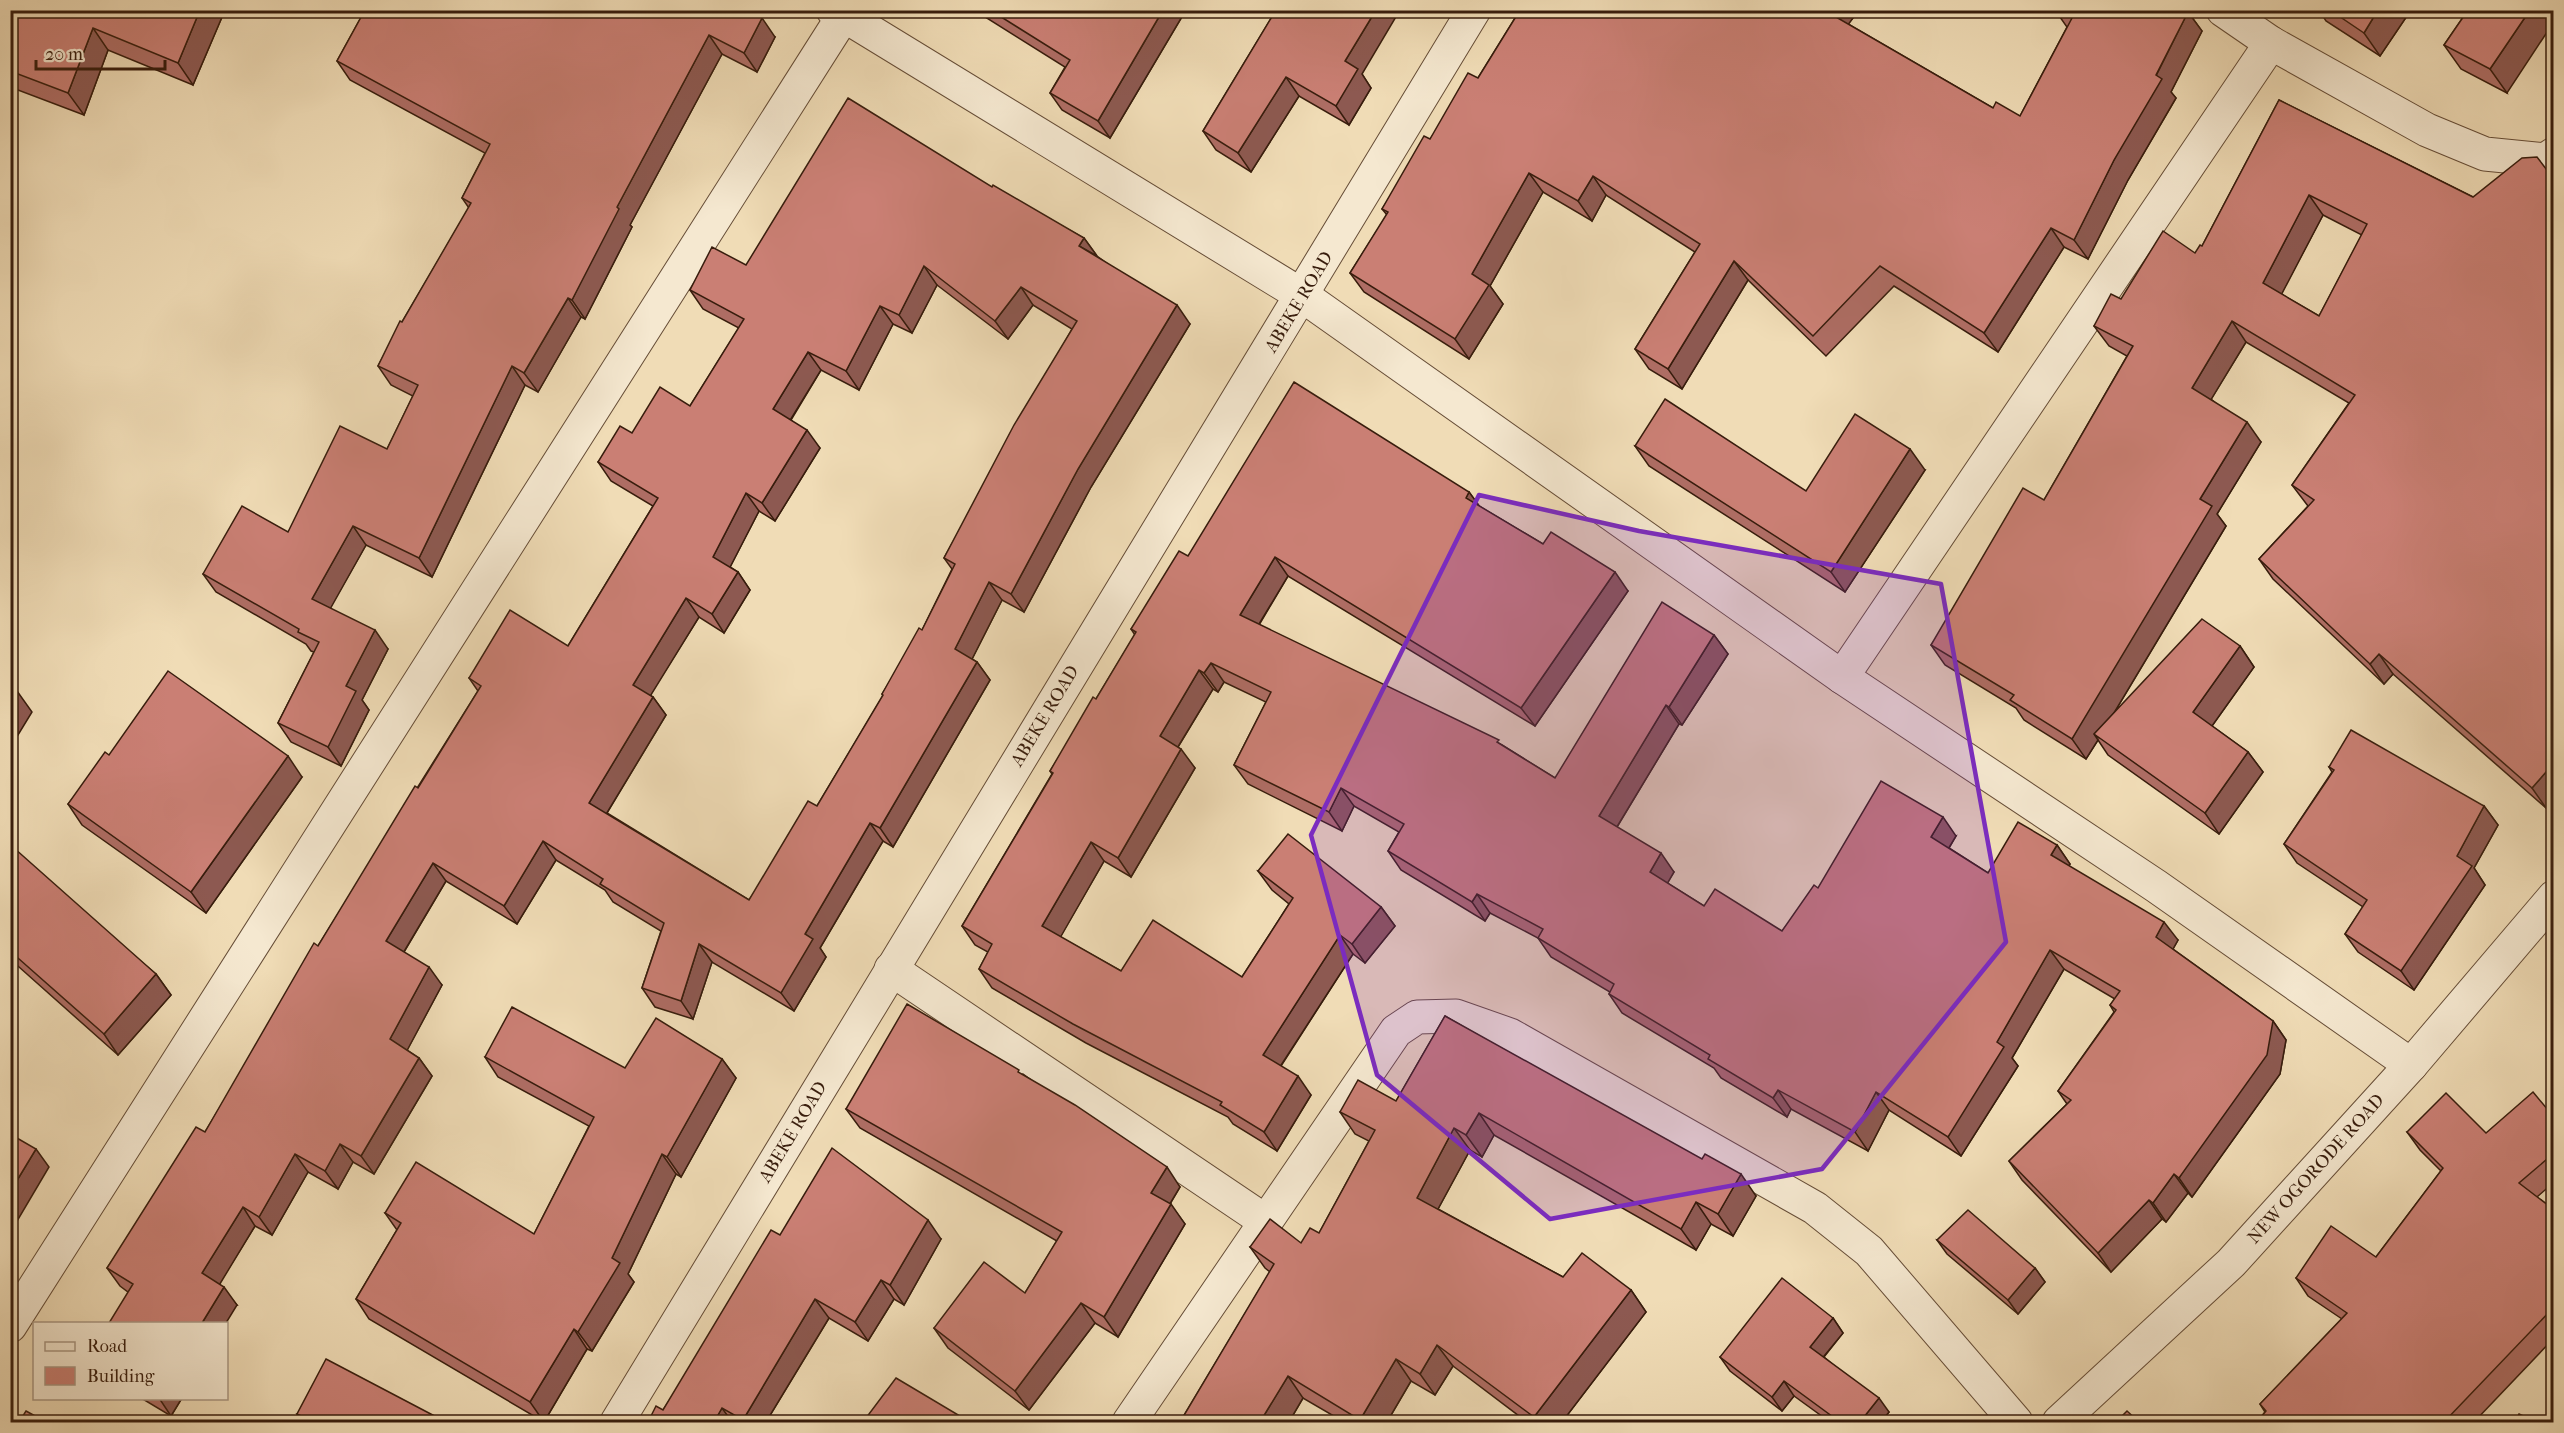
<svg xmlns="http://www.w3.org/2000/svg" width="2564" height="1433" font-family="'IM FELL French Canon',serif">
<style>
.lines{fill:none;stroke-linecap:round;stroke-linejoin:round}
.minor-casing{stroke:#664d37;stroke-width:35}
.minor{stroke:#f5e8d0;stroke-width:33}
.wall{fill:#ae6d64;stroke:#381d0d;stroke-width:1.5;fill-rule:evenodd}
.shaded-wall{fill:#8d5951;stroke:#381d0d;stroke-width:1.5}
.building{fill:#ca7f74;stroke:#381d0d;stroke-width:1.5;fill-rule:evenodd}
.marked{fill:#7b2cbf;fill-opacity:0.2;stroke:#7b2cbf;stroke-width:4.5;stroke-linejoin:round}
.labels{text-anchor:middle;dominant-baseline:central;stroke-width:4.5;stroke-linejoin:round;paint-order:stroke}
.street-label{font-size:18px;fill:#381d0d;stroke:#f5e8d0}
</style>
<rect width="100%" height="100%" fill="#f0dcb6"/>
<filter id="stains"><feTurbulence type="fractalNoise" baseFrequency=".00333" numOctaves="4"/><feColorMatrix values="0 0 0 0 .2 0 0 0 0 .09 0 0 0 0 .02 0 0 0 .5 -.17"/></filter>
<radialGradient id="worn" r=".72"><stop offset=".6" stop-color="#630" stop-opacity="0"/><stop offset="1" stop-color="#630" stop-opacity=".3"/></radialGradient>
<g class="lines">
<defs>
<g id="minor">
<polyline points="833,10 845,16 1303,296 1842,677 2156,886 2411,1065"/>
<polyline points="2223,10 2271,43 2427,130 2485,154 2545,160 2554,154"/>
<polyline points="1842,677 2271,43"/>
<polyline points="891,969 1265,1221"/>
<polyline points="10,1326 847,10"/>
<path d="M617,1422C902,951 1191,483 1474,10"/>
<polyline points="1129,1422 1396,1031 1417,1017 1456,1016 1510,1035 1815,1208 1869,1251 2016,1422"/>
<polyline points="2059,1422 2231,1263 2411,1065 2554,897"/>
</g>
</defs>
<use href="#minor" class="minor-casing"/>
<use href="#minor" class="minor"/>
</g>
<g class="wall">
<polygon points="10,10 225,10 193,85 108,50 84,115 10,87"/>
<polygon points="365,10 775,37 757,72 722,54 630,225 632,227 585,319 581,317 538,392 525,385 432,577 366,545 330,608 388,649 362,700 369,710 341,766 291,742 278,723 314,652 311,651 306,644 216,592 203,574 288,532 387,449 413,396 391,385 378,366 402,322 469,208 462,198 485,153 350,80 337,61"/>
<polygon points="974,10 1186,10 1110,138 1062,110 1050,93 1065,67"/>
<polygon points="1276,10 1362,74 1371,88 1349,125 1299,96 1251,172 1216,150 1203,131"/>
<polygon points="1520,10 1848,10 1853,18 1848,24 1993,108 2020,116 2067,27 2055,10 2186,10 2188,12 2202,31 2171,92 2176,98 2128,180 2088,259 2064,247 1998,352 1894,286 1826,356 1748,280 1682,389 1649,369 1635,349 1695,252 1606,195 1592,221 1543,192 1490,286 1503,304 1469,359 1364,292 1350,273 1387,215 1382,209 1430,139 1478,78"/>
<polygon points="2319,10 2411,10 2380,56 2326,21"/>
<polygon points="2468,10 2507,93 2461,69 2444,45"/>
<path d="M2279,100L2473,197L2546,808L2393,674L2384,684L2273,579L2259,559L2308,506L2292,485L2349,403L2246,342L2211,399L2261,442L2217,514L2226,526L2114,713L2240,646L2254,667L2212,726L2248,752L2263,772L2219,834L2108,755L2098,740L2086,759L2024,720L2016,708L1945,665L1931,645L2044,500L2127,356L2109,346L2094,326L2121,299L2195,253L2202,246ZM2323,215L2362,235L2319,316L2281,294Z"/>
<path d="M992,187L1084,238L1097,256L1190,324L1091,487L1024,612L1002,600L972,659L977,662L990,680L893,847L883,841L820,948L826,957L794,1011L712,962L693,1019L655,1007L642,988L661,931L613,902L605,890L556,860L517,924L446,881L404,952L442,985L407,1050L419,1058L432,1076L374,1174L353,1162L338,1189L308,1172L272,1235L255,1226L219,1284L237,1305L128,1292L120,1286L107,1268L205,1132L318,946L478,691L469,678L568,646L653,506L611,481L598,462L632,433L690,406L739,328L703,309L690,290L746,265ZM937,285L1008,339L1033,305L1072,329L944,558L952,569L922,630L882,694L883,696L817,806L749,900L607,813L666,715L653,697L650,695L699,617L724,633L750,590L738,572L730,567L759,511L775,521L820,448L791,420L821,370L859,390L893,324L912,333Z"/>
<polygon points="1635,446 1806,491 1925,470 1845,592 1649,466"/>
<polygon points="1469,492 1479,506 1543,544 1628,591 1535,726 1288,576 1259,625 1502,745 1555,778 1714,635 1728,654 1682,725 1679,724 1617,827 1674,872 1667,883 1704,906 1782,931 1818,888 1956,836 1949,848 1988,873 2057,845 2070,864 2069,866 2178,940 2173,949 2273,1021 2286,1040 2280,1074 2192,1197 2188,1193 2166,1222 2162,1219 2111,1272 2022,1180 2009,1161 2067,1104 2058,1091 2114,1012 2110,1005 2115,999 2064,969 2012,1058 2018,1066 1961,1156 1889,1110 1868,1151 1791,1109 1787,1117 1721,1078 1714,1068 1622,1013 1609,994 1610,992 1551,957 1538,938 1490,913 1485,921 1401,870 1388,851 1399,832 1354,806 1342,831 1248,784 1234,765 1266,702 1224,682 1218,692 1213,689 1178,747 1195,768 1131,877 1104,861 1060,937 1121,971 1242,977 1289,904 1272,890 1258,871 1381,907 1395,926 1365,963 1353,954 1281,1066 1311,1095 1277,1151 1233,1124 1228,1117 1086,1043 992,988 979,969 988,952 975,945 962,926 1052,774 1050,771 1096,699 1135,635 1131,629 1188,556"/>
<polygon points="109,755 302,777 206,913 82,825 68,804"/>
<polygon points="2329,767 2484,806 2498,825 2474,868 2485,885 2414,990 2358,952 2345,934 2363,907 2297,863 2284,844 2332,772"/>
<polygon points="10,852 156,974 171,995 118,1055 10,959"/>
<polygon points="1445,1016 1756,1196 1733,1236 1711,1224 1696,1250 1494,1135 1482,1157 1470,1150 1438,1209 1563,1277 1631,1290 1646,1312 1562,1422 1527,1422 1453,1366 1435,1395 1411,1381 1387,1422 1344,1422 1303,1398 1289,1422 1180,1422 1270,1272 1265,1268 1250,1247 1301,1243 1319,1233 1369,1141 1355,1134 1340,1112 1396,1101"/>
<polygon points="485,1057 625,1068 722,1059 736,1078 681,1177 676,1174 628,1274 634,1282 592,1351 587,1349 544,1422 369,1319 356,1299 397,1230 385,1213 534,1234 589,1126 498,1077"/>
<polygon points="1023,1074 1180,1187 1170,1204 1185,1224 1118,1337 1095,1323 1029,1410 948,1348 934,1328 1025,1293 1057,1241 860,1128 846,1109"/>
<polygon points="2553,1116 2553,1183 2537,1197 2553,1209 2553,1339 2474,1422 2257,1422 2265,1412 2260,1404 2342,1319 2308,1296 2296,1278 2376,1257 2441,1171 2420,1150 2407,1132 2486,1133"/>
<polygon points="780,1235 941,1239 904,1305 894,1299 868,1341 829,1318 766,1422 648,1422 663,1410"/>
<polygon points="1937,1240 2035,1268 2045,1282 2018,1314 1947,1254"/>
<polygon points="1833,1318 1843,1333 1824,1357 1889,1412 1881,1422 1830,1422 1794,1396 1782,1411 1730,1371 1720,1357"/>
<polygon points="141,1398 182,1398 171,1416"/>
<polygon points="297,1414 446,1422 303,1422"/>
</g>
<g class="shaded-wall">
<polygon points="200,10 225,10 193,85 178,63"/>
<polygon points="1163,10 1186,10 1110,138 1098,121"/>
<polygon points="1376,10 1400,10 1362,74 1371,88 1349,125 1336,106 1345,61"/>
<polygon points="1831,10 1848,10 1853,18 1842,33 1829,13"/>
<polygon points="2378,10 2411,10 2380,56 2364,33"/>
<polygon points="2530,10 2553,10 2553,23 2507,93 2490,69"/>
<polygon points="2188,12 2202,31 2171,92 2176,98 2128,180 2088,259 2074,240"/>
<polygon points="762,18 775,37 757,72 744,53"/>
<polygon points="93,28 108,50 84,115 68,93"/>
<polygon points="709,35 722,54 630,225 632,227 585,319 572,300 617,207"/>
<polygon points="1286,77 1299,96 1251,172 1238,153"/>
<polygon points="1529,173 1543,192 1490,286 1503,304 1469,359 1455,339 1472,274"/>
<polygon points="1593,176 1606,195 1592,221 1578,201"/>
<polygon points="2309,195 2323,215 2277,303 2263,283"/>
<polygon points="2051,228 2064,247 1998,352 1984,333"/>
<polygon points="1084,238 1097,256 1079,246"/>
<polygon points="1734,261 1748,280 1682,389 1668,369"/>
<polygon points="924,266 937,285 912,333 899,315"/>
<polygon points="1021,287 1033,305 1008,339 995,321"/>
<polygon points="568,298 581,317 538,392 524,373"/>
<polygon points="1177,305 1190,324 1091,487 1024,612 1011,594 1078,469"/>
<polygon points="880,306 893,324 859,390 846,371"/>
<polygon points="2232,321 2246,342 2206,408 2192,388"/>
<polygon points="808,352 821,370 786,427 773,409"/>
<polygon points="512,366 525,385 432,577 419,558"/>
<polygon points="2247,422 2261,442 2217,514 2226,526 2099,738 2094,734 2098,740 2086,759 2072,739 2200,499"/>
<polygon points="807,430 820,448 775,521 762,503"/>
<polygon points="1910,449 1925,470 1845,592 1831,572"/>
<polygon points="1469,492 1483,511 1466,498"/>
<polygon points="746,493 759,511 726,575 713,557"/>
<polygon points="353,526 366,545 325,618 312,599"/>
<polygon points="1275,557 1288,576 1253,634 1240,615"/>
<polygon points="738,572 750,590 724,633 712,614"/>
<polygon points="1615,572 1628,591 1535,726 1521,708"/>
<polygon points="989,582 1002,600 968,667 955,649"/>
<polygon points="686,598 699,617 646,703 633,685"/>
<polygon points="375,630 388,649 362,700 369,710 341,766 328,747 346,686"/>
<polygon points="1714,635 1728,654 1682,725 1669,707"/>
<polygon points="2240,646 2254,667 2207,733 2193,712"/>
<polygon points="2379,654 2393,674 2384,684 2370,664"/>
<polygon points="977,662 990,680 893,847 880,828"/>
<polygon points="1211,663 1224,682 1218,692 1204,673"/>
<polygon points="1199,670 1213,689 1173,755 1160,736"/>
<polygon points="17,691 32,712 10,748 10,703"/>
<polygon points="653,697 666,715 602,821 589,803"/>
<polygon points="1666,705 1679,724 1612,835 1599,816"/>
<polygon points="1181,749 1195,768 1131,877 1118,858"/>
<polygon points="2248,752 2263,772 2219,834 2205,813"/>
<polygon points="288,756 302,777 206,913 191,892"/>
<polygon points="2553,764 2553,800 2546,808 2532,788"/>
<polygon points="1341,788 1354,806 1342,831 1329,812"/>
<polygon points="2484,806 2498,825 2474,868 2485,885 2414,990 2401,971 2457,856"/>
<polygon points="1943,817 1956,836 1944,856 1931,837"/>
<polygon points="870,823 883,841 820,948 826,957 794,1011 781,993 805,934"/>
<polygon points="543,841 556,860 517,924 504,906"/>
<polygon points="1091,842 1104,861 1056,945 1042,926"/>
<polygon points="2057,845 2070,864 2064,874 2051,855"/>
<polygon points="1661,853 1674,872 1663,891 1650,872"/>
<polygon points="433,863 446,881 399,960 386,941"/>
<polygon points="1477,894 1490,913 1485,921 1472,902"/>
<polygon points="1381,907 1395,926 1365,963 1352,944"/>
<polygon points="2164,922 2178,940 2169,956 2156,937"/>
<polygon points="1340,935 1353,954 1276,1073 1263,1055"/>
<polygon points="699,944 712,962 693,1019 681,1001"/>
<polygon points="2050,950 2064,969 2012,1058 2018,1066 1961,1156 1948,1137 1997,1042"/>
<polygon points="429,967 442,985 403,1058 390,1039"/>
<polygon points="156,974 171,995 118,1055 104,1034"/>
<polygon points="2273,1021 2286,1040 2280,1074 2192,1197 2179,1178"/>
<polygon points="419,1058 432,1076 374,1174 361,1156"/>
<polygon points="722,1059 736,1078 681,1177 667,1157"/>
<polygon points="1298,1076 1311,1095 1277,1151 1264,1132"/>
<polygon points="1778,1090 1791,1109 1787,1117 1773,1098"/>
<polygon points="1876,1092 1889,1110 1868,1151 1855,1132"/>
<polygon points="1479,1113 1494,1135 1482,1157 1466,1135"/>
<polygon points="1454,1128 1470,1150 1432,1220 1417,1198"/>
<polygon points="340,1144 353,1162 338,1189 325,1171"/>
<polygon points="36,1149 49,1167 10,1233 10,1192"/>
<polygon points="295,1154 308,1172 272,1235 259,1217"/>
<polygon points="662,1154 676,1174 628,1274 634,1282 592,1351 578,1332 612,1258"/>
<polygon points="1167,1167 1180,1187 1165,1212 1151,1193"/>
<polygon points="1741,1174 1756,1196 1733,1236 1718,1214"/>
<polygon points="2174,1174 2188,1193 2166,1222 2153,1203"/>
<polygon points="2149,1200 2162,1219 2111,1272 2098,1253"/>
<polygon points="1696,1202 1711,1224 1696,1250 1681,1229"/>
<polygon points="1171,1204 1185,1224 1118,1337 1104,1317"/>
<polygon points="243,1207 255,1226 215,1292 202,1273"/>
<polygon points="928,1220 941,1239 904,1305 890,1285"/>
<polygon points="2035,1268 2045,1282 2018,1314 2008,1300"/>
<polygon points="881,1280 894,1299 868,1341 855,1322"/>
<polygon points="224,1287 237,1305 226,1323 202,1323"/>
<polygon points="1631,1290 1646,1312 1562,1422 1538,1422 1534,1417"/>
<polygon points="815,1299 829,1318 766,1422 745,1422 743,1420"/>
<polygon points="1081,1303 1095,1323 1029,1410 1015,1391"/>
<polygon points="1833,1318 1843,1333 1820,1361 1810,1347"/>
<polygon points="574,1329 587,1349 544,1422 530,1402"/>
<polygon points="1437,1345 1453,1366 1435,1395 1420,1374"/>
<polygon points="1396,1359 1411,1381 1387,1422 1362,1422 1360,1420"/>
<polygon points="1288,1376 1303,1398 1289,1422 1260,1422"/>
<polygon points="1784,1381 1794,1396 1782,1411 1772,1397"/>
<polygon points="159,1398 182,1398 171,1416"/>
<polygon points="1879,1398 1889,1412 1881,1422 1860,1422"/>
<polygon points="722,1408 732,1422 714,1422"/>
</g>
<g class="building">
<polygon points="10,10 200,10 178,63 93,28 68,93 10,71"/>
<polygon points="365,10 746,10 762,18 744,53 709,35 617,207 619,209 572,300 568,298 524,373 512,366 419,558 353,526 312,599 375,630 346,686 356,691 328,747 278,723 319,642 298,632 299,629 203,574 242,506 288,532 340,426 387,449 418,385 378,366 400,321 402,322 471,203 462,198 490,144 337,61"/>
<polygon points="990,10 1163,10 1098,121 1050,93 1070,60"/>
<polygon points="1276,10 1376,10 1345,61 1358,69 1336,106 1286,77 1238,153 1203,131"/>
<polygon points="1520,10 1831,10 1829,13 1993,108 1996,102 2020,116 2072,18 2059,10 2186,10 2188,12 2156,75 2162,79 2114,160 2074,240 2051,228 1984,333 1880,266 1813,336 1734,261 1668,369 1635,349 1700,244 1593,176 1578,201 1529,173 1472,274 1489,285 1455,339 1350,273 1388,212 1382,209 1424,136 1430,139 1468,73 1478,78"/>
<polygon points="2330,10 2378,10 2364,33"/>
<polygon points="2468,10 2530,10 2490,69 2444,45"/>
<path d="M848,98L992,187L993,185L1084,238L1079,246L1177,305L1078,469L1011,594L989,582L955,649L977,662L880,828L870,823L805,934L813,939L781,993L699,944L681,1001L642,988L664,923L600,884L603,879L543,841L504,906L433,863L386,941L429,967L390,1039L419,1058L361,1156L340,1144L325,1171L295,1154L259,1217L243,1207L202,1273L224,1287L202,1323H109L133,1284L107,1268L196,1127L205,1132L314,943L318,946L415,786L418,788L481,686L469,678L510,610L568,646L658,498L598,462L620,426L632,433L660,387L690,406L744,319L690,290L712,247L746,265ZM924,266L995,321L1021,287L1077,321L1014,425L944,558L955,564L922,630L919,628L882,694L883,695L817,806L808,801L749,900L589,803L653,697L633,685L686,598L712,614L738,572L713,557L746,493L762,503L807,430L773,409L808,352L846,371L880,306L899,315Z"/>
<path d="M2279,100L2473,197L2522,158L2537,157L2553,178V764L2532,788L2379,654L2370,664L2259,559L2314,500L2292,485L2355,395L2232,321L2192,388L2247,422L2200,499L2212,506L2072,739L2010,700L2014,695L1931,645L2023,488L2044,500L2133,346L2094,326L2111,294L2121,299L2163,231L2195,253L2200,245L2202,246ZM2309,195L2367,224L2319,316L2263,283Z"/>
<polygon points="1294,382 1469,492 1466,498 1543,544 1551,532 1615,572 1521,708 1275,557 1240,615 1499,740 1497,742 1555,778 1662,602 1714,635 1669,707 1666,705 1599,816 1661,853 1650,872 1704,906 1715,889 1782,931 1814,885 1818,888 1881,781 1943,817 1931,837 1988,873 2018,822 2057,845 2051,855 2164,922 2156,937 2273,1021 2267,1055 2179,1178 2174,1174 2153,1203 2149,1200 2098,1253 2009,1161 2071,1100 2058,1091 2116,1010 2110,1005 2120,991 2050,950 1997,1042 2004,1047 1948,1137 1876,1092 1855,1132 1778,1090 1773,1098 1708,1059 1710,1055 1609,994 1614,984 1538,938 1543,929 1477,894 1472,902 1388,851 1404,824 1341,788 1329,812 1234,765 1271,692 1211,663 1204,673 1199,670 1160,736 1181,749 1118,858 1091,842 1042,926 1121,971 1153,920 1242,977 1293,898 1258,871 1288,834 1381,907 1352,944 1340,935 1263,1055 1298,1076 1264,1132 1220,1105 1222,1102 1073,1024 979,969 992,944 962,926 1053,773 1050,771 1093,697 1096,699 1136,632 1131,629 1179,551 1188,556"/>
<polygon points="1665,399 1806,491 1855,414 1910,449 1831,572 1635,446"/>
<polygon points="2202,619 2240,646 2193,712 2248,752 2205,813 2094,734"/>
<polygon points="168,671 288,756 191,892 68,804 105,752 109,755"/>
<polygon points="10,687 17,691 10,703"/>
<polygon points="2351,730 2484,806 2457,856 2472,866 2401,971 2345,934 2367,900 2284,844 2334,770 2329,767"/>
<polygon points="14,848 156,974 104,1034 10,951 10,852"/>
<polygon points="907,1004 1019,1070 1018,1072 1075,1105 1167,1167 1151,1193 1171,1204 1104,1317 1081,1303 1015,1391 934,1328 984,1262 1025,1293 1062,1232 846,1109"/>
<polygon points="512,1007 625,1068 656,1018 722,1059 667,1157 662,1154 612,1258 620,1263 578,1332 574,1329 530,1402 356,1299 401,1223 385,1213 416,1162 534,1234 594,1117 485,1057"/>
<polygon points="1445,1016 1702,1159 1705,1154 1741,1174 1718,1214 1696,1202 1681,1229 1479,1113 1466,1135 1454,1128 1417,1198 1563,1277 1582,1253 1631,1290 1534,1417 1437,1345 1420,1374 1396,1359 1360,1420 1288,1376 1260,1422 1180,1422 1274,1264 1250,1247 1270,1219 1301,1243 1310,1228 1319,1233 1375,1130 1340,1112 1358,1080 1396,1101"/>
<polygon points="2533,1092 2553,1116 2553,1154 2519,1183 2553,1209 2553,1308 2444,1422 2257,1422 2266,1411 2260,1404 2347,1313 2296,1278 2331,1226 2376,1257 2443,1168 2407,1132 2446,1093 2486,1133"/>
<polygon points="10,1134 36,1149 10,1192"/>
<polygon points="832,1148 928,1220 890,1285 881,1280 855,1322 815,1299 743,1420 722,1408 714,1422 648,1422 656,1406 663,1410 771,1230 780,1235"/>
<polygon points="1968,1210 2035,1268 2008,1300 1937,1240"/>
<polygon points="1782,1278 1833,1318 1810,1347 1879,1398 1860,1422 1840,1422 1784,1381 1772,1397 1720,1357"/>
<polygon points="326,1359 446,1422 313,1422 297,1414"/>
<polygon points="896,1378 970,1422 863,1422"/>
<polygon points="26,1411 46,1422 19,1422"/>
<polygon points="2127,1411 2139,1422 2116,1422"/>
<polygon points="2519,1414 2536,1422 2515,1422"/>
</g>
<path class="marked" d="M1479,495L1639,531L1941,584L2006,942L1822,1169L1550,1219L1377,1075L1311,835Z"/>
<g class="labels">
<g class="street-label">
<text transform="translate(1299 302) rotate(-59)">ABEKE ROAD</text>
<text transform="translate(1045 716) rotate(-59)">ABEKE ROAD</text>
<text transform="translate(793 1132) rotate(-59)">ABEKE ROAD</text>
<text transform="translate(2316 1169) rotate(-48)">NEW OGORODE ROAD</text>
</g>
</g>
<rect width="2564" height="1433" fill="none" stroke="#f0dcb6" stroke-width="36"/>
<rect x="12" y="12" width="2540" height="1409" fill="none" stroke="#381d0d" stroke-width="3"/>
<rect x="18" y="18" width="2528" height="1397" fill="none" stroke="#381d0d" stroke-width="1.5"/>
<rect x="33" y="1322" width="195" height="78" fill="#f5e8d0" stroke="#a99782" stroke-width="1.5"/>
<rect x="45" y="1342" width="30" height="9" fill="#f5e8d0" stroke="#a99782" stroke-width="1.5"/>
<text x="87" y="1352" font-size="18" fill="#381d0d">Road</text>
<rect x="45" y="1367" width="30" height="18" fill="#ca7f74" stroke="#a99782" stroke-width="1.5"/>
<text x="87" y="1382" font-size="18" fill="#381d0d">Building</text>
<path d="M36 60v9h129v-9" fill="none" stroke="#381d0d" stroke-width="3"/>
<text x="45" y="60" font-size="18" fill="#381d0d" stroke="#f5e8d0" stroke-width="4.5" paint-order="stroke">20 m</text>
<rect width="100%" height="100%" filter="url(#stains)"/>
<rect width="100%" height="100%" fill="url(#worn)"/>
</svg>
